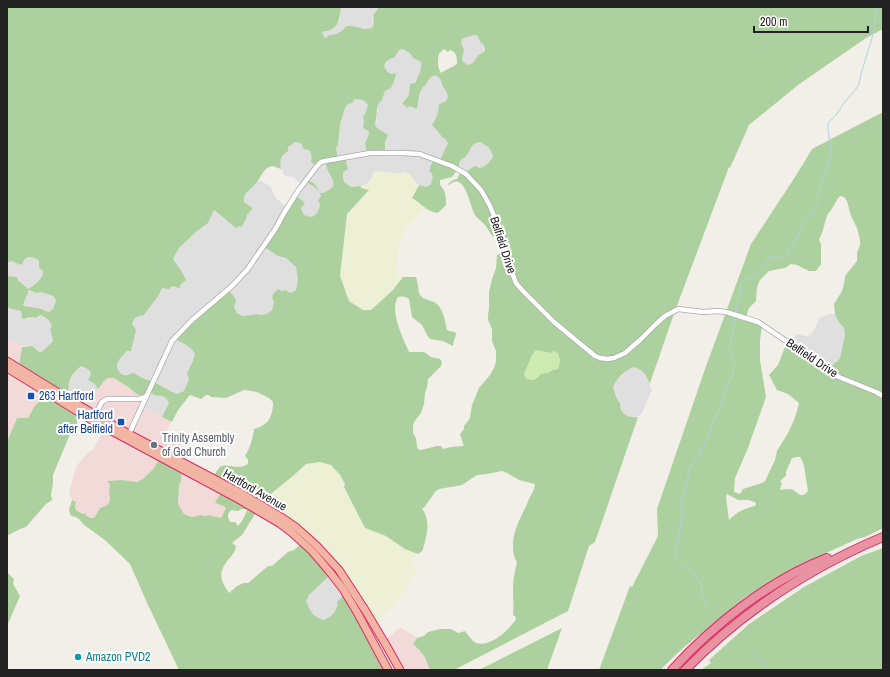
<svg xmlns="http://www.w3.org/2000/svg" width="890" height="677" font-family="'Archivo Narrow',sans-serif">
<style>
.residential{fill:#e0dfdf}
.commercial{fill:#f2dad9}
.farmland{fill:#eef0d5}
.grass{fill:#cdebb0}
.forest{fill:#add19e;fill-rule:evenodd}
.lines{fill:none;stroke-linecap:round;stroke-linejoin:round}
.stream{stroke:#aad3df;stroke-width:1}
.minor-casing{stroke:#a9a9a9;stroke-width:6}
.trunk-casing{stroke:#dc2a67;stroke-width:9}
.motorway-casing{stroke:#dc2a67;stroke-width:10}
.minor{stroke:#fff;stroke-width:4.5}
.trunk{stroke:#f2b4a3;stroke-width:7}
.motorway{stroke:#e892a2;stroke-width:8}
.transit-dot{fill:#1a4fb4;stroke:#fff;stroke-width:1.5}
.worship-dot{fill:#6b7280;stroke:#fff;stroke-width:1.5}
.culture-dot{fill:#0f9aa8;stroke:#fff;stroke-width:1.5}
.labels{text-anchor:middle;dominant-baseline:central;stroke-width:4;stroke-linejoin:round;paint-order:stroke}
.street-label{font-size:12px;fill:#222;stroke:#fff}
.transit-label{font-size:12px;fill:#164399;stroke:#fff;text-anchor:start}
.worship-label{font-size:12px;fill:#5b616d;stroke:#fff;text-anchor:start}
.culture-label{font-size:12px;fill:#0d838f;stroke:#fff;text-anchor:start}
</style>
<rect width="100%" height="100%" fill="#f2efe9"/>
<g class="residential">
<polygon points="341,7 379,7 375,11 372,17 374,23 372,28 364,29 353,26 347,26 339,33 335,35 329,35 325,38 322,32 340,20"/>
<polygon points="474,35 478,36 480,42 484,45 485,51 484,52 478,55 476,60 471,65 468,65 465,64 462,60 464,50 461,43 462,39 467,37"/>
<polygon points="403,49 411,54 413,58 421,62 422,66 419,73 419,77 410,87 409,96 402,101 402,103 407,107 422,87 431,76 435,75 439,77 441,81 441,85 448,94 448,99 439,110 434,123 440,134 441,136 445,139 448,143 440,160 432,173 433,176 431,184 427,187 419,185 415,182 413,178 401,174 374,171 372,178 367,184 361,186 351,187 344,182 343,174 344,171 348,168 345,158 338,158 336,148 338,145 340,125 345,108 348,104 354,100 358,99 366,101 368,105 365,114 363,128 368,131 369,133 365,144 385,152 386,133 383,132 376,127 375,124 377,120 376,116 378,111 378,104 383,98 385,91 391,88 393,81 396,79 395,77 392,74 387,71 385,69 385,66 387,59 391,57 394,57 399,50"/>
<polygon points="295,142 300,143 310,151 312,154 326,161 327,170 334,183 333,187 332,189 324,193 321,196 320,205 319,210 314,216 312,217 304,215 302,212 301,209 305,203 297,196 302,185 293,177 285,176 280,166 280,161 283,154 288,147"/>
<polygon points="479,142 486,145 491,150 493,156 492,159 483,168 478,168 467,171 459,170 459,162 469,152 470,148 475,143"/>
<polygon points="258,181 261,181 270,186 276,198 287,208 278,256 286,258 296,267 298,279 296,290 291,293 285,290 273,294 272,298 274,302 272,310 268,314 260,315 257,314 243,316 237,313 234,307 236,301 182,344 190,348 195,354 189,368 189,379 184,391 177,394 169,391 153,381 138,376 131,373 127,375 125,375 119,373 118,369 118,362 127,351 131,350 133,341 132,324 133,320 137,316 143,316 159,295 162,288 174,286 178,288 180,288 180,285 185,280 180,269 173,259 179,248 196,232 208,223 214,210 225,220 243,223 247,219 248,213 253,208 244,202 244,198 248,190"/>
<polygon points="28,257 35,258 39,261 39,267 43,272 43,276 38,280 37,283 32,288 28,289 18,280 17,277 8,276 7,275 7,263 11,261 16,262 24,259"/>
<polygon points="29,290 37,293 41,292 53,296 56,300 53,309 49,312 38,308 23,306 23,305"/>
<polygon points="7,307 11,309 21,311 21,315 26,319 34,317 36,318 40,315 44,316 51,323 52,326 50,329 53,341 44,351 42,352 39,352 32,346 22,346 7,338"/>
<polygon points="830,314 835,314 840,324 843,326 844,328 845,335 840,358 837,362 833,364 830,370 790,343 797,334 806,336 811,334 815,329 817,323 821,317"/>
<polygon points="81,366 86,368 90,371 91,374 98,388 85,412 66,393 66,391 69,387 69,383 70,380 77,369"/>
<polygon points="634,367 641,369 645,374 652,390 646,403 642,414 633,418 624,414 620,406 620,403 617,399 613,387 617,379 622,376 628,369"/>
<polygon points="149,392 157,396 160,395 163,396 168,400 169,403 169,405 162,417 151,411 142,408"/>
<polygon points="335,573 343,582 350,594 342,597 336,612 330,617 324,620 317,617 311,612 306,601 309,595 329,576"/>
</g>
<g class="commercial">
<polygon points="7,338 22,345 18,372 48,391 34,407 28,418 17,418 7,442"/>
<polygon points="108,378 114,378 128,387 138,395 146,398 142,408 151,411 171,421 166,433 181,445 171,461 161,456 154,468 144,479 137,482 122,480 110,484 109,492 110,499 109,503 106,506 99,509 94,518 90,518 86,514 76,510 75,507 76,502 72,500 69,492 76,468 79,463 88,452 92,451 105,429 85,412 98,388 104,381"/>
<polygon points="184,470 222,492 220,496 218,504 224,506 226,508 221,518 209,515 205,516 201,515 192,517 187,514 184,514 178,505 179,485 181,481 181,477"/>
<polygon points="401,628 410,633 417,638 413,644 422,651 426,658 430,670 404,670 386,640 398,629"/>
</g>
<g class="farmland">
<polygon points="374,171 399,174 404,172 410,174 413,178 415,182 419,185 412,198 417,200 427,210 421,211 406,229 399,246 397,264 396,269 398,276 403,277 402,280 393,290 371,310 363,310 349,301 340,277 347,214 366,194 368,190 361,188 361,186 367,184 372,178"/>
<polygon points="320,462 331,465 340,475 345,485 344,487 365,528 386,536 405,549 418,554 415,555 412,559 412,564 417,568 417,570 406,590 377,623 367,629 354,599 346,586 336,573 258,510 272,493 294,475 306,464"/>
</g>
<path class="grass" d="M536,350L551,353L553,351L558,352L560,361L558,369C554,370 552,371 548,373C541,376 540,372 534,380L526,379L524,374C526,371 526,368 527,365C529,360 532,354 536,350Z"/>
<g class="forest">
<path d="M7,7H341C340,16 339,28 328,31C326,31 324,31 322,32L325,38L329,35C338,35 340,32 347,26H353L364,29L372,28L374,23L373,15L379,7H883V29L866,38L798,85L749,125L730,168L729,167L675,311L650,383V384C645,374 645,371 634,367C625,370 617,378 613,387L617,399L620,403C620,415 629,418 638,417L595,542L589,546L568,611L454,670H430C425,656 424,654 413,644L417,638L424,636L428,632L440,629H451L458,633L465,631C467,634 470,638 473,641C483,649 499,638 507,630C510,627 512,624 515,621L516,617L513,615C514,606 513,598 513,588C513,579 515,571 517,562C513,556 513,550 513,543C514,526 523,515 529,499C532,493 534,491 535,484L519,480L507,473L502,471L487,474L477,475L462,485L439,489L435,492L424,508H422C431,523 427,534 423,549L422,551L418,554L405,549L386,536L365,528L344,487L345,484L340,475L331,465L320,462L306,464L294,475L272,493L257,511L242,535L232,543L236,546C235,553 232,555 228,560C218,573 220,580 229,593L237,586L244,583H248L268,566H271L273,565L288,552L294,550L301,544L315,551L335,573L329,576L309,595L306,601C311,612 312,616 324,620C331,617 335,613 338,605L337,602L342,597L350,594L354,599L386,670H179L148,605L130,564L106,541L83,524C80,519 76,516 71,516L69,510L72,500L76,502L75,507L76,510L83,514L86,513V515L90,518H94L100,508L106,506L109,503L110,499L109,492L110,484L108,482V481L122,480L137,482L143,479L154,468L161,456L185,469L181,477V481L179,485L178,504L184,514L192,517L201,515L205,516L209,515L221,518L226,508C223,505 218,505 215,502L222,492L210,483C213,478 216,471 220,467C227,462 238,471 248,464V460L245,456C250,447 253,439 254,429C269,425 273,416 273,402L269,398L257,392L244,390L226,398L211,397L209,395H206L201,399L190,395L178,410L172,422L162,417L169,403C167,398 162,394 157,396L149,392L147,395H138L128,387L114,378H108L104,381L98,389L95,384L88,380L91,374L90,371L86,368L81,366C76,370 70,377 69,383C68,385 69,386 69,387C68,389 67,391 66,393L80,417L77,420V425L70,434L53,475V484L51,494L52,500L46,504L26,527L20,529L7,536V442L17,418H28L34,407L48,391L18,371L22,347L32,346L39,352H42L53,341L50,329C51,328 52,326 51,324C50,320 44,316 40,315L36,318C32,316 26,319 22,319L21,311L11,309L7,307V275L8,276L17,277L18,280L28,289C32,288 44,277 43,273C43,269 41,271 39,267C39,265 39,263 39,261L35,258L28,257L24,260L22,265L11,261L7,263ZM474,35L478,36L480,42L484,45L485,50L484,52L478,55C474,64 468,69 462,60L464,50L461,43L462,39L467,37ZM403,49L411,54L413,58L421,62C422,68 418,78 415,83L410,84C408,96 412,93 402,103L407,108L410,106L417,109C419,100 418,89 426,85C428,78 435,71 440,79C443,84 440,80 442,85C443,88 446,90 447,93C450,100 444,103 439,104C439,112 436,119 432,125L440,134L441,136L445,139L448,143L440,160H433L429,171C435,175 432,178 431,184L427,187L419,185L412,198C421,203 427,212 438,213L446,205C446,196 446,192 440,185V180L452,177L457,170L460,173L457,179L453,180L448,184L449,185C465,170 470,207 475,215C477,218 481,221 484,224C487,227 490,233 493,237L502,235L505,251L497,255L496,268L492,279L489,292V308L488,315V320L492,329V341L496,351V361L494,368L490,375L479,388L472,405L470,418L464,426V429L460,434L463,444L464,445L463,446L451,447L443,449L441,446H437L421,450H419L417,447L416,438L413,433V426L414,422L421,413L424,404L425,393L427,387L428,379L441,366L442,362L440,359L431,357L424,352H409C403,338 389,311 398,297C403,296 406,297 409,299L412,317L422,325L427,335L430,339L443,341L453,346C453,341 456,338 456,333C453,331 450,332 447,330C445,320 443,307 434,302C429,300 423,299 420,295C418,292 418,282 416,277H403L393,290L371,310H363L349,301L340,276L347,214L369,190L361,188V186L351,187L344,182C343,175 341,173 348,169L345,158H338L336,148L338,145L340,125L345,108L348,104L352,103L354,100C360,98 365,100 368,105L365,114L363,116L364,121L363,128L368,131L369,133L365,144L367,153L385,152V142L388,135L376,127L375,124C377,118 376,111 378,105C379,102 380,102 382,100C383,97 384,94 385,91L391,88C393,83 395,80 396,75L395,73L392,74C390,73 387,72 386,70C382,65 387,58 394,58L399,50ZM444,49L448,52L450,50C457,52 457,58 457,64C452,68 446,69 441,73C438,69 437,60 439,54C440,52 442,51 444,49ZM295,142L302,144L303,149C312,149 312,155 311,162L316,167L326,161C326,164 326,168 328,171C331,178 338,185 329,190C326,192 324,193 320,193L315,184L308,180L306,182C312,185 319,189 321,196L318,201L320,205C319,210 316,215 312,217L304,215L301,209L305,203L297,196L263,246L278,256L286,258L296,267L298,279L296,290L291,293L285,290L282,291L278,289L273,294L272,298L274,302L272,310L267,314L260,315L257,314L243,316L237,313L234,307L236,301L234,296L228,290L174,338C181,343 191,346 195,354L193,360L187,374L189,379L184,391L177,394C169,391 162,386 154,382C147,379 140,378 134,373C130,373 128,376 125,375C118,374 116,367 118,362C120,358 124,354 127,351H131L136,330L132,324C134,319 136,315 143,316L159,295L162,288L169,289L171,287L174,286L178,288H180V285L186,280L182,272L173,259L179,248L196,232L208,223L214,210L236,228L239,226L242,227C244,222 247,220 247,215L253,208L244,202C243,192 252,189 257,182C261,177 263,170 269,167C273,165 277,168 281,169C279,161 281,155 288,151V147ZM479,142C487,145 490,147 493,156C491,161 485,167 480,168L475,166L467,171L459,170V162C462,159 467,156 469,152C472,146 472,144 479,142ZM29,290L37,293L41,292L53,296L56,300L53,309L49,312L38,308L24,306L23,305ZM536,350L551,353L553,351L558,353L560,361L558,369L553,370L548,373L541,374L534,380L526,379L524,374L532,355ZM241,509H246L247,511L242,521L238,526L235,522H230L228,517V514L231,510L238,511Z"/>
<path d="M883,112V528L865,537L857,539L802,564L744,598L682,649L660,670H599L630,586L632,587L658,536L657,509L705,369L751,244L797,174L812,149ZM840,196L844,197L847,201L851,216L857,228L860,240V245L857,253V261L845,276L844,284L842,291L834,304L835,315L840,324L843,326L844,328L845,335L840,358L837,362L834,363L830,370L787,342L778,365L769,375L777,390L788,394L799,403L797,411L794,420L788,433L777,451L775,460L765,481L762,483L743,489L740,494L734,492L735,478L748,448L766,397L760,360V341L762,325L746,317L749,308L756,301L757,287L760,280L769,271L785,268L791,264L797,265L809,271H816L821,264V245L819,239C824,232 824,222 828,214C832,209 835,204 838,198ZM797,457H800L802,460L804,466L808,491C801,500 798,492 791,489C788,489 783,489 780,490V489L782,483L780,482L783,478L786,476V472L792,458ZM727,494L738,500H748L755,502L756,504L755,506C743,509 737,512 729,520L726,498Z"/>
<polygon points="883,548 883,670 701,670 711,663 709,660 749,624 804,587 861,556"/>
<polygon points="7,572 14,579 13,584 20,596 7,626"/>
<polygon points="562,628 547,670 479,670"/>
</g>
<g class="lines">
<g class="stream">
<path d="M735,314L742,282C747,277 749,280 753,277C760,273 766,262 770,256C776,255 780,260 785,257L798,236L803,222L807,216L813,210L817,203L818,193L828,164L831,151L830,143L828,130V123L836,115L844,103L856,89L859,84L861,74L872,38L877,7"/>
<polyline points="708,607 702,593 701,584 697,577 691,571 682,565 678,561 675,551 676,543 680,533 680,523 683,513 680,503 686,488 687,480 690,468 700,453 709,434 712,424 722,403 724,395 733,373 734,363 730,353 729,348 733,332 735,317"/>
<polyline points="749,648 769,670"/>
</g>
<defs>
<g id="minor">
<polyline points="94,417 102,402 107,399 139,399 143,398 146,396"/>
<polyline points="129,434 172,341 192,320 231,287 247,270 276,228 284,213 298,191 317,166 321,162 325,161 370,153 401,153 420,154 425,156 452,166 466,174 481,190 490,206 502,235 508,262 516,283 522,290 554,322 595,356 600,358 607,359 614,358 625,353 640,340 656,324 665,316 678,309 703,312 718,311 726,312 758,322 786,341 819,364 839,377 876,392 883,396"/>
</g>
<g id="trunk">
<polyline points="7,361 75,403 129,434 239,492 281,517 297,528 316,545 339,570 365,610 386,645 400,670"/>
<polyline points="7,368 93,421 240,500 279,523 291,532 312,551 329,571 343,589 358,614 388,670"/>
</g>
<g id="motorway">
<path d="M672,670C713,625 770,580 827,558"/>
<path d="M685,670C741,613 809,568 883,537"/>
</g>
</defs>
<use href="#minor" class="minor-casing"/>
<use href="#trunk" class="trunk-casing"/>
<use href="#motorway" class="motorway-casing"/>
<use href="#minor" class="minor"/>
<use href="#trunk" class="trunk"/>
<use href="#motorway" class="motorway"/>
</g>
<g class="transit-dot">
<rect x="27" y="392" width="8" height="8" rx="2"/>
<rect x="117" y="418" width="8" height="8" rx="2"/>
</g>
<circle class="worship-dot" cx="154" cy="445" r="4"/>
<circle class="culture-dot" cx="78" cy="657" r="4"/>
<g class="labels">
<g class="street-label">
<text transform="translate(503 245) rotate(72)">Belfield Drive</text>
<text transform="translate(812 358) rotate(34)">Belfield Drive</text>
<text transform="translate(255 490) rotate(30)">Hartford Avenue</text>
</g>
<g class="transit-label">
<text x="39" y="396">263 Hartford</text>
<text x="113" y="415" text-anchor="end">Hartford<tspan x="113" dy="14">after Belfield</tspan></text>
</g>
<g class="worship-label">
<text x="162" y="438">Trinity Assembly<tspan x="162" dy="14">of God Church</tspan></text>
</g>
<g class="culture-label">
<text x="86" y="657">Amazon PVD2</text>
</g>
</g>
<rect width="890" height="677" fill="none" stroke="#222222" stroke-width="16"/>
<path d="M754 26v6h114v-6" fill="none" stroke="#222222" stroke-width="2"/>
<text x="760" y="26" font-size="12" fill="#222222" stroke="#ffffff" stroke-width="3" paint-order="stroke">200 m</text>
</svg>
